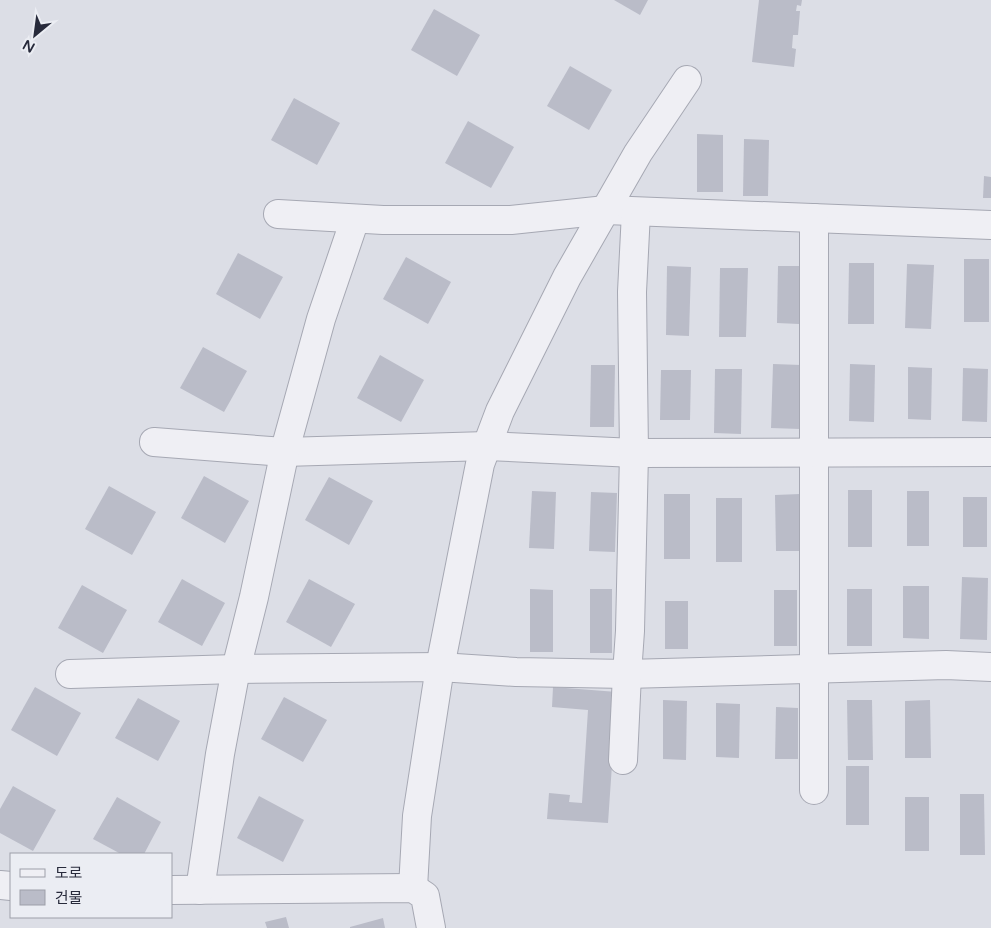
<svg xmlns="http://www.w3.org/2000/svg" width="991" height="928" font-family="'Varela Round','Noto Sans KR',sans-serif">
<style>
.building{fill:#babcc8}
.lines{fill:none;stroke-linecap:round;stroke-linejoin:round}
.minor-casing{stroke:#a6a8b3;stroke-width:30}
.minor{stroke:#efeff4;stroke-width:28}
</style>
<rect width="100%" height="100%" fill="#dcdee6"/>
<g class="building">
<polygon points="614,0 648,0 640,15"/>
<polygon points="759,0 802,0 801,6 797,5 796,11 800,11 798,35 793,35 792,48 796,49 794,67 752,62"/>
<polygon points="434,9 480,35 457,76 411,50"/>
<polygon points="570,66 612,90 589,130 547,106"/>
<polygon points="294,98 340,123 317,165 271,140"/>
<polygon points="468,121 514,147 491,188 445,163"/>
<polygon points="697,134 723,135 723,192 697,192"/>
<polygon points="744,139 769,140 768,196 743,196"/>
<polygon points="984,176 991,177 991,198 983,198"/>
<polygon points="238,253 283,277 260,319 216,294"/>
<polygon points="406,257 451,282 428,324 383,299"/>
<rect x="964" y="259" width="25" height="63"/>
<polygon points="849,263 874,263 874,324 848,324"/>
<polygon points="907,264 934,265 931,329 905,328"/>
<polygon points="667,266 691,267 689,336 666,335"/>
<polygon points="778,266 800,266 799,324 777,323"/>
<polygon points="720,268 748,268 746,337 719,337"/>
<polygon points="203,347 247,371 224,412 180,388"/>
<polygon points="380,355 424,380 401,422 357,398"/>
<polygon points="773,364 801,365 800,429 771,428"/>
<polygon points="850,364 875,365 874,422 849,421"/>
<polygon points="591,365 615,365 614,427 590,427"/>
<polygon points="908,367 932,368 931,420 908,419"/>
<polygon points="963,368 988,369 987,422 962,421"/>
<polygon points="715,369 742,369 741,434 714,433"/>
<polygon points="661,370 691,370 690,420 660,420"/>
<polygon points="204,476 249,501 225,543 181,518"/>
<polygon points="329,477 373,501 349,545 305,520"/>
<polygon points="109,486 156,512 132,555 85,529"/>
<rect x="848" y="490" width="24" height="57"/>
<polygon points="532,491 556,492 554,549 529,548"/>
<rect x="907" y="491" width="22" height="55"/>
<polygon points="591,492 617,493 615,552 589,551"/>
<rect x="664" y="494" width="26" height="65"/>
<polygon points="800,494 800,551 776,551 775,495"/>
<rect x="963" y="497" width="24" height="50"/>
<rect x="716" y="498" width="26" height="64"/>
<polygon points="962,577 988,578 987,640 960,639"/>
<polygon points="182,579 225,603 202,646 158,622"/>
<polygon points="309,579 355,604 331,647 286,622"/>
<polygon points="82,585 127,610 103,653 58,628"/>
<polygon points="903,586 929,586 929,639 903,638"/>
<polygon points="530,589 553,590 553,652 530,652"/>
<rect x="590" y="589" width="22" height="64"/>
<rect x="847" y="589" width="25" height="57"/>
<rect x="774" y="590" width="23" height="56"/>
<rect x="665" y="601" width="23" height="48"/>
<polygon points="35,687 81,713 57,756 11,730"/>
<polygon points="553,687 617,692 608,823 547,819 549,793 570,795 569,802 582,803 588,710 552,707"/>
<polygon points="284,697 327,720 303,762 261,739"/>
<polygon points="138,698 180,721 158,761 115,738"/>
<polygon points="663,700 687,701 686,760 663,759"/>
<polygon points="847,700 872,700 873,760 848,760"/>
<polygon points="930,700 931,758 905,758 905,701"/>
<polygon points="716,703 740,704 739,758 716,757"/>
<polygon points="776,707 798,708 798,759 775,759"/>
<rect x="846" y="766" width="23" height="59"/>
<polygon points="13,786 56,810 33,851 0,833 0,809"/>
<polygon points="960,794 984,794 985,855 960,855"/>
<polygon points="259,796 304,820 283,862 237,838"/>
<polygon points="117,797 161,822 144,854 121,854 93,839"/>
<rect x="905" y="797" width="24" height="54"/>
<polygon points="286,917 289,928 267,928 265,922"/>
<polygon points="383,918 385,928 350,928 350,927"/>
</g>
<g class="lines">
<defs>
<g id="minor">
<polyline points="278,214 383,220 511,220 606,210 991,225"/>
<polyline points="814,218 814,790"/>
<polyline points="154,442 284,452 487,446 634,453 991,452"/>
<polyline points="70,674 236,669 440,667 516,672 627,674 946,665 991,667"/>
<polyline points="623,760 627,674 630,631 634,453 632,292 636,212"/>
<polyline points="0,885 11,886"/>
<polyline points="413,888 417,816 440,667 480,464 500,411 567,277 638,153 687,80"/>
<polyline points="171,890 413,888 425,896 431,928"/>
<polyline points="200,890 220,754 236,669 254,597 286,446 321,319 355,219"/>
</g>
</defs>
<use href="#minor" class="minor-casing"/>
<use href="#minor" class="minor"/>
</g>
<rect x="10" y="853" width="162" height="65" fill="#ebedf3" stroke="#9d9fa9"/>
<rect x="20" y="869" width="25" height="8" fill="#efeff4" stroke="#9d9fa9"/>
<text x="55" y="878" font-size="15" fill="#272a3b">도로</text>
<rect x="20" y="890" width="25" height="15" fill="#babcc8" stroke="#9d9fa9"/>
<text x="55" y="903" font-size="15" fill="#272a3b">건물</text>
<g transform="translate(35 35) rotate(209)" stroke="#ebedf3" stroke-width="4" paint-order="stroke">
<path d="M0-4L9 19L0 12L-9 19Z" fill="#272a3b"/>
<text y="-8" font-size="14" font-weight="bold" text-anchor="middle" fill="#272a3b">N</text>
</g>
</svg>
